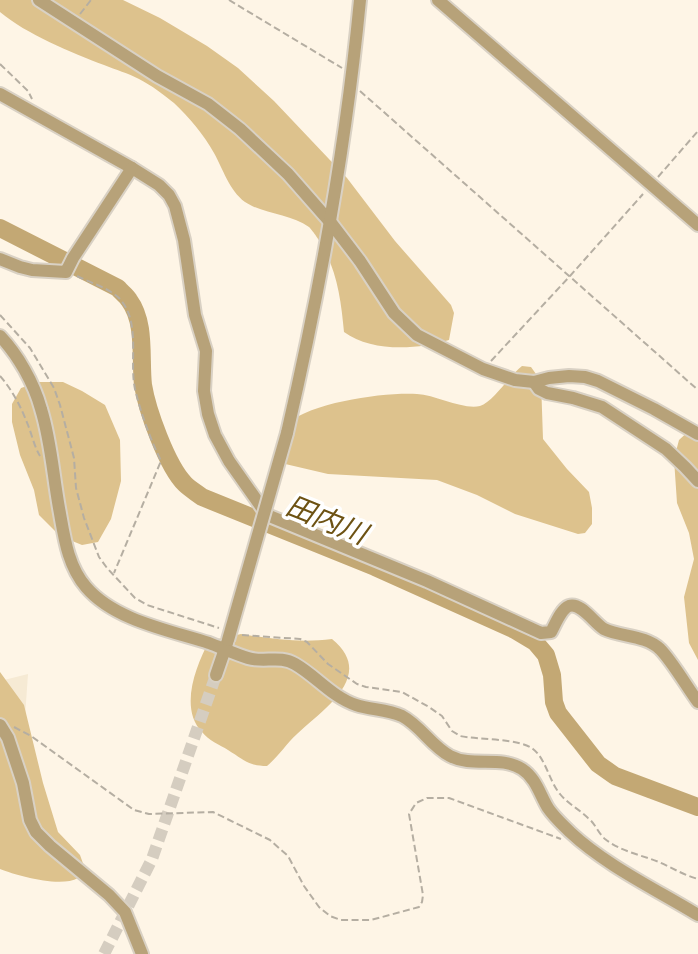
<svg xmlns="http://www.w3.org/2000/svg" width="698" height="954" font-family="'Titillium Web','Noto Sans JP',sans-serif">
<style>
.built{fill:#f6ead4}
.forest{fill:#ddc28d}
.lines{fill:none;stroke-linecap:round;stroke-linejoin:round}
.river{stroke:#c3a874;stroke-width:18}
.minor-tunnel{stroke:#d5cdc0;stroke-width:12;stroke-dasharray:12 6;stroke-linecap:butt}
.minor-casing{stroke:#d9d1c4;stroke-width:16}
.path{stroke:#b5aea2;stroke-width:2;stroke-dasharray:7 3.5;stroke-linecap:butt}
.minor{stroke:#b7a279;stroke-width:12}
.minor-bridge-casing{stroke:#d9d1c4;stroke-width:16;stroke-linecap:butt}
.minor-bridge{stroke:#b7a279;stroke-width:12}
.labels{text-anchor:middle;dominant-baseline:central;stroke-width:7;stroke-linejoin:round;paint-order:stroke}
.water-label{font-size:28px;font-style:italic;fill:#6d5213;stroke:#fff}
</style>
<rect width="100%" height="100%" fill="#fef5e6"/>
<polygon class="built" points="28,674 25,717 0,681"/>
<g class="forest">
<path d="M0,0H123L160,18L207,46L238,68L274,101L347,178L395,241L451,305L454,313L449,340C417,350 371,352 344,332C341,298 336,264 316,236C315,234 310,228 309,227C291,214 263,214 245,202C229,190 223,169 214,153C204,135 189,117 174,103C164,95 151,85 139,79C128,73 116,70 104,65C72,53 26,34 0,12Z"/>
<path d="M522,366L531,367L541,381L543,439L567,469L589,492L592,508V524L585,533L578,534L515,514L477,495L437,480L328,474L281,463C276,450 277,433 288,423C313,402 385,392 417,394C436,395 463,410 480,406C493,402 510,375 522,366Z"/>
<polygon points="39,382 63,382 82,391 105,405 120,440 121,481 111,519 98,542 82,545 60,536 39,515 34,490 20,455 12,422 12,404 21,388"/>
<polygon points="698,425 698,660 689,643 684,597 694,559 689,533 677,503 674,459 679,440 692,428"/>
<path d="M241,634C271,639 301,643 332,639C376,675 325,708 297,734C286,744 279,756 267,766C249,766 244,760 228,750C220,745 208,740 202,732C179,708 196,666 209,641Z"/>
<path d="M0,672L24,705L43,783L58,832L80,855L85,869C85,870 79,877 78,878C61,888 18,876 0,869Z"/>
</g>
<g class="lines">
<path class="river" d="M0,228L118,288C121,292 126,295 129,300C146,323 140,358 143,385C147,410 167,466 185,484C190,489 197,493 202,497L375,567L515,630L535,642L546,655L552,675L554,702L558,713L598,764L615,776L698,807"/>
<polyline class="minor-tunnel" points="104,954 152,859 216,675"/>
<defs>
<g id="minor">
<polyline points="39,0 157,76 208,104 240,129 288,174 331,223 360,261 394,313 417,335 483,369 515,380 534,382 549,378 569,376 585,377 598,381 654,409 698,434"/>
<polyline points="438,0 698,225"/>
<path d="M0,94L132,168L159,185L169,195L175,206L184,240L195,315L206,351L204,391L208,414L215,435L229,461L267,515L427,581L541,633L551,632C555,625 561,609 569,606C581,602 594,623 604,629C621,637 645,635 660,649C672,661 687,687 698,702"/>
<polyline points="0,259 20,267 32,270 66,272 73,258 132,168"/>
<path d="M0,336C18,355 34,383 41,409C51,441 53,475 59,508C64,535 67,565 86,587C114,620 168,630 209,643C222,648 235,654 248,658C264,663 280,655 295,664C316,676 332,697 356,705C371,710 387,709 402,716C421,726 431,746 450,756C473,768 500,755 522,769C536,778 540,795 548,808C554,817 562,824 570,832C605,865 657,890 698,915"/>
<polyline points="534,382 539,389 547,393 573,398 602,407 666,449 685,467 698,481"/>
<path d="M287,433C320,290 346,146 360,0"/>
<polyline points="216,675 227,643"/>
<polyline points="0,725 8,738 23,783 30,820 36,832 50,846 109,895 125,912 142,954"/>
</g>
</defs>
<use href="#minor" class="minor-casing"/>
<g class="path">
<polyline points="229,0 342,68"/>
<polyline points="80,14 91,0"/>
<polyline points="0,64 28,91 32,99"/>
<polyline points="360,91 698,390"/>
<polyline points="658,177 698,131"/>
<path d="M77,276C91,283 109,288 120,299C141,323 129,361 135,389C141,414 150,438 161,461L114,573"/>
<polyline points="0,315 30,348 54,388 60,405 74,458 76,488 84,518 99,557 107,568 135,598 147,605 219,628"/>
<polyline points="491,361 570,276 643,194"/>
<path d="M0,376C13,391 21,407 28,425C32,435 34,446 40,456"/>
<path d="M242,635L300,639L307,642L328,664L357,684L366,687L402,692L429,707L442,716L452,731L460,736C478,740 519,738 533,749C546,759 549,781 560,794C568,804 579,809 588,818C595,823 598,833 605,839C620,851 641,855 659,862C672,868 684,875 698,879"/>
<polyline points="14,727 31,736 134,810 149,814 213,812 270,840 288,856 304,886 319,907 330,916 341,920 371,920 419,907 422,902 423,895 409,814 416,803 427,798 449,798 561,839"/>
</g>
<use href="#minor" class="minor"/>
<defs>
<polyline id="minor-bridge" points="228,640 287,433"/>
</defs>
<use href="#minor-bridge" class="minor-bridge-casing"/>
<use href="#minor-bridge" class="minor-bridge"/>
</g>
<g class="labels">
<g class="water-label">
<text transform="translate(327 519) rotate(22)">田内川</text>
</g>
</g>
</svg>
